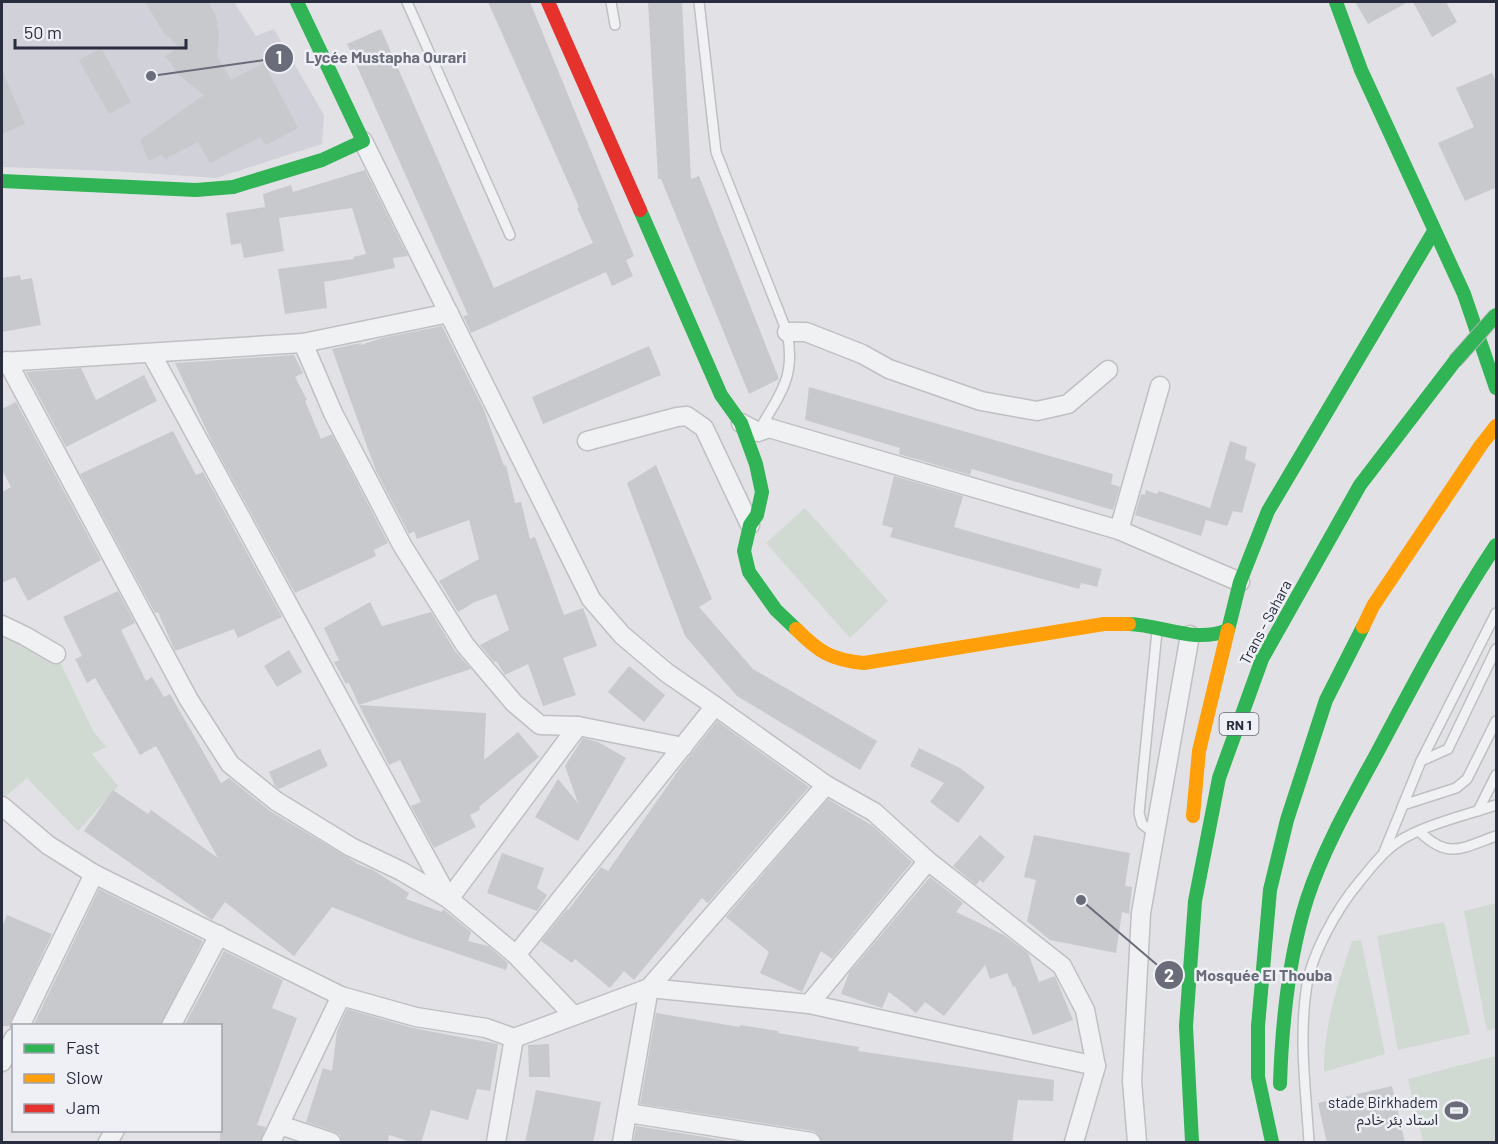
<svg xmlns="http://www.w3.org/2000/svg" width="1498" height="1144" font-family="Barlow,'Noto Sans Arabic',sans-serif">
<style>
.built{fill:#d0d1d9}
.green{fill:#d0d9d2}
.building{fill:#c7c9cd}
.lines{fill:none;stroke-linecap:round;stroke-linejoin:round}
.lane-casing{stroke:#c0c0c4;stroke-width:12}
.street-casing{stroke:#c0c0c4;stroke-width:21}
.lane{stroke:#f0f1f3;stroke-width:9}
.street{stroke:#f0f1f3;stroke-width:18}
.fast{stroke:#30b455;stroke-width:14}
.slow{stroke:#ff9f0a;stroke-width:14}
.jam{stroke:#e5322d;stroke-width:14}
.fast-bridge-casing{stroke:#b4b5bb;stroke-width:16;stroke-linecap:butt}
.fast-bridge{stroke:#30b455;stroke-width:14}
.labels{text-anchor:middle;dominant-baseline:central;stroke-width:5;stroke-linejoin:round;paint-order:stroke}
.shield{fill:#eff0f6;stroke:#646875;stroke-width:1.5}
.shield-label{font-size:14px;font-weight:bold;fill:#292d3e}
.street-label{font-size:15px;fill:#292d3e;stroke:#eff0f6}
.poi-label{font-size:15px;fill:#292d3e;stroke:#eff0f6;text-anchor:end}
.leader{fill:none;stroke:#6a6c79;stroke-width:2}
.callout-dot{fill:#6a6c79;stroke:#eff0f6;stroke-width:2}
.mark-label{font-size:18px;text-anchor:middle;font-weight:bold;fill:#fff}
.callout-label{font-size:16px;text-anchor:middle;font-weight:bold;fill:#6a6c79;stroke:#eff0f6;stroke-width:5;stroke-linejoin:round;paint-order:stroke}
</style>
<rect width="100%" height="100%" fill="#e2e2e6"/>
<polygon class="built" points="2,2 234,2 256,36 274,29 324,115 322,144 216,178 113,171 2,167"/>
<g class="green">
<polygon points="805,508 888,601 850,638 766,543"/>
<polygon points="2,625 56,654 93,731 106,747 92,754 118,786 78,831 27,778 4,798 2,796"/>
<polygon points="1496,903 1496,1028 1487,1031 1464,911"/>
<polygon points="1444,922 1470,1034 1398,1050 1377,936"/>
<path d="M1361,940L1385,1054L1324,1072C1324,1023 1337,987 1352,941Z"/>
<polygon points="1496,1056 1496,1142 1423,1142 1408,1079"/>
</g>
<g class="building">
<polygon points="145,2 208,2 216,16 219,36 217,56 231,80 264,63 298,128 266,145 260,137 210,163 198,142 165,159 161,154 149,161 140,140 204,95 180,76 165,56 179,47 164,33"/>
<polygon points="488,2 530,2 634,256 626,260 633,276 612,286 606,272 471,333 463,316 468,315 347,44 381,29 494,288 593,243 577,208 579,207"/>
<polygon points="648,2 682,2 691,179 699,176 779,379 749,394 661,179 658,179"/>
<polygon points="1355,2 1408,2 1368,24"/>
<polygon points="1413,2 1446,2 1457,22 1432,37"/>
<polygon points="101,48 131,102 109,114 79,60"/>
<polygon points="2,70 25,124 2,134"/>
<polygon points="1492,73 1497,83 1497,187 1465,201 1438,143 1474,127 1456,88"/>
<polygon points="365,170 408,256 393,258 395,268 324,282 327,308 285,314 278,269 354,259 353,257 366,254 352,208 279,218 284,251 244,258 241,243 231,245 226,213 265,207 263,194 291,185 293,192"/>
<polygon points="20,275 21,280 32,278 41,325 2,332 2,278"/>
<polygon points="442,326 484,410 504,466 506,465 515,503 521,502 530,539 535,537 564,615 583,608 597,646 563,658 576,695 543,706 528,664 505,675 496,661 494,662 480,645 509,630 496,594 475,602 458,612 439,581 479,559 469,520 417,539 414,531 409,534 376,471 332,349 361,343 361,345 382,338"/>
<polygon points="649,346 661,375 543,424 532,397"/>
<polygon points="294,355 303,373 295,377 307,400 305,401 321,439 332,434 388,543 374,550 376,556 295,593 212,442 175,363"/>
<polygon points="81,368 96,400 144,375 157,401 66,447 26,372"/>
<polygon points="809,387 1113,474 1111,484 1120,487 1113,510 972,469 970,475 899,454 900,448 805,420"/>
<polygon points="16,402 101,560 28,601 15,577 2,583 2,492 11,487 2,470 2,409"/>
<polygon points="173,431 196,475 203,472 282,617 238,638 234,629 175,651 158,612 155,613 80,474"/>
<polygon points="1230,441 1247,447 1245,459 1256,464 1242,513 1233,511 1227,526 1206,520 1201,536 1135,515 1141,494 1145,495 1146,490 1157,494 1159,491 1210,508"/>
<polygon points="656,465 712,599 699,607 753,669 877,741 860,770 737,696 685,636 627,483"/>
<polygon points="894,476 963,496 954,527 1102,569 1097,587 1081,583 1079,589 890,537 893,528 882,525"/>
<polygon points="118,591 135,623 121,630 146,681 152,677 164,697 170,694 221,783 229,778 270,811 357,863 355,863 373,870 409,893 406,899 442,912 443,909 471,932 468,941 488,946 508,963 506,970 408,937 332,907 294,956 225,902 212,920 84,831 113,790 148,814 151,810 218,858 156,746 140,755 95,678 87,683 75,659 82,656 63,617"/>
<polygon points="370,602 382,626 431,612 455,651 471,669 359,705 349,683 346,684 334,662 339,660 324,628"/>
<polygon points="289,650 302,672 277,687 264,666"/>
<polygon points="629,666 665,695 644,722 608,692"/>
<polygon points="359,705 486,713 484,760 518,732 539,757 479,807 480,810 470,815 476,827 434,848 411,806 421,802 400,760 389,765"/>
<polygon points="717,721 809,787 708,903 702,898 634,980 624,971 610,988 575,959 572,963 541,941 567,909 568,910 601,867 608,871 680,768"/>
<polygon points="583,738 598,742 626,758 578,841 535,817 558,779 578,803 565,766"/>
<polygon points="919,748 960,768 985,787 958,823 930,802 944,783 910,766"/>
<polygon points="320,749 328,766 279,789 275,786 269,772"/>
<polygon points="828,799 873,826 912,862 832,959 821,951 802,992 760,973 769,952 726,917"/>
<polygon points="980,835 1005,857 983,883 980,880 976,885 953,866"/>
<polygon points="1034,835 1130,853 1125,886 1132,887 1129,914 1122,912 1116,953 1050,940 1027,921 1036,880 1024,877"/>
<polygon points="502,853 544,868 537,888 547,895 537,911 487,893"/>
<polygon points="930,877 963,903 956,912 1004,935 1028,953 1039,982 1055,976 1073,1020 1033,1035 1015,986 1013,987 1007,973 990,979 985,965 944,1016 925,1002 916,1013 889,992 882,1008 841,994 849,973"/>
<polygon points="99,889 203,941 160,1026 33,1026"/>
<polygon points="7,915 52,934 9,1026 2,1026 2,927"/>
<polygon points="224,951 283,980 272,1008 297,1018 257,1125 266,1127 260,1143 220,1143 220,1026 184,1026"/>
<polygon points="347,1009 413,1028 498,1044 490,1091 477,1089 468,1120 431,1110 421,1143 414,1143 389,1135 388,1143 342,1143 340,1135 335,1132 306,1122 323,1068 332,1071 337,1031"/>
<polygon points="656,1013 740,1027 740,1025 778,1031 778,1033 859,1047 858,1051 1054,1080 1053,1101 1018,1100 1012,1143 826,1143 822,1142 818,1134 813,1131 640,1104"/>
<polygon points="549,1044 550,1077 529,1077 528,1045"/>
<polygon points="1392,1086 1405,1143 1327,1143 1318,1103"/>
<polygon points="536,1090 601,1102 593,1143 525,1143"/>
<polygon points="636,1126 736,1142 736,1143 633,1143"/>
</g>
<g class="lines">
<defs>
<g id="lane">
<polyline points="407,2 510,235"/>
<polyline points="611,2 615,25"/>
<path d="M699,2L716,152L787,332C796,376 781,393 759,430"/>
<polyline points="1421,761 1448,749 1496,649"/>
<polyline points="1403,805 1456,788 1467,779 1496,721"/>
<polyline points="1478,811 1496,775"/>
<path d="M1419,831C1448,860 1462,848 1496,836"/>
<polyline points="1155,834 1142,824 1139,813 1157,631"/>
<polyline points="1384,852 1421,761 1496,613"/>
<path d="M1309,1142C1306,1092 1299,1042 1306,991C1310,956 1337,908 1360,881C1374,864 1388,845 1410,835C1434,822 1470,814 1496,805"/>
</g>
<g id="street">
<polyline points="363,141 591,599 622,635 667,673 715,706"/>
<polyline points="787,332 806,332 862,354 889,369 981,401 1037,411 1068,404 1108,370"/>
<polyline points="303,343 333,413 402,545 465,645 514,703 540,725 578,726 683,747"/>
<polyline points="151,353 449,899 578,726"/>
<polyline points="7,361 189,700 230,764 276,801 351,847 401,871 449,899 516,955"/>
<polyline points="2,362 303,343 449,313"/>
<polyline points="741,423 758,432 769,428 1119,530 1240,582"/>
<polyline points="587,441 677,417 687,416 704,428 750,525"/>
<polyline points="1119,530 1160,386"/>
<polyline points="2,625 25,636 56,654"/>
<polyline points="2,806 48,845 94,874 341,996 416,1017 486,1028 514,1038 649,988 809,1004 1096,1066 1074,1142"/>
<polyline points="809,1004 928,861"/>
<polyline points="573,1015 516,955 715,706 826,785 874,812 928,861 1062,966 1085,1010 1096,1066"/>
<polyline points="20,1026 94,874"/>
<polyline points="171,1026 219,935"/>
<polyline points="2,1062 14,1038"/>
<polyline points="628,1113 811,1142"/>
<polyline points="280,1125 331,1142"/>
<polyline points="108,1142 115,1130"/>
<polyline points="271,1142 341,996"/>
<polyline points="496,1142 514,1038"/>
<polyline points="622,1142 649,988 826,785"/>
<polyline points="1137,1142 1132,1081 1141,913 1190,635"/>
</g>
</defs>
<use href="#lane" class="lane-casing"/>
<use href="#street" class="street-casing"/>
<use href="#lane" class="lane"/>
<use href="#street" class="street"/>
<g class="fast">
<polyline points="1336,2 1361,70 1464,294 1496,388"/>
<polyline points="2,181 196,190 233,187 322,160 363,141 297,2"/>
<polyline points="640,210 721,395 741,423 756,464 762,492 757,515 750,525 744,551 749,572 776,610 796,629"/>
<path d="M1129,624C1163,625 1194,644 1228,630L1240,582L1268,511L1434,231"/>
<path d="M1280,1084C1282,1022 1288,959 1307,899C1324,847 1352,799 1378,751C1415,681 1452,611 1496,545"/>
<polyline points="1192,1142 1186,1026 1195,901 1219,778 1262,659 1360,485 1455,361"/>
<polyline points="1272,1142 1258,1077 1258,1026 1270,890 1287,820 1326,700 1363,627"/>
</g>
<g class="slow">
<polyline points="1363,627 1373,606 1481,445 1496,426"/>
<path d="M796,629C819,652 831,660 864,663L1104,624H1129"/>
<polyline points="1193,816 1199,751 1228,630"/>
</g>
<polyline class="jam" points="548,2 640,210"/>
<defs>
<polyline id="fast-bridge" points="1455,361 1496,315"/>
</defs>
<use href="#fast-bridge" class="fast-bridge-casing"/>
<use href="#fast-bridge" class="fast-bridge"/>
</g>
<defs>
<symbol id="stadium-bare" viewBox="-9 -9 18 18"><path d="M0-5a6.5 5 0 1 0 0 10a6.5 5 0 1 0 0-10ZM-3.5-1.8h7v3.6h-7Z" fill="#6a6c79" stroke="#eff0f6" stroke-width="2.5" paint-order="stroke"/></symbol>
</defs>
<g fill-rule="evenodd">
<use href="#stadium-bare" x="1440" y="1094" width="33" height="33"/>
</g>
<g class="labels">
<rect class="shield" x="1219.5" y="713" width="39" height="22" rx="4.5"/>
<g class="shield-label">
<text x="1239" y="724">RN 1</text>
</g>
<g class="street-label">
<text transform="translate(1265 622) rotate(-62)">Trans - Sahara</text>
</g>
<g class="poi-label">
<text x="1438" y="1102">stade Birkhadem<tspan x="1438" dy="17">استاد بئر خادم</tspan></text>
</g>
</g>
<path class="leader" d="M151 76L279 58M1081 900L1169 975"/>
<g class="callout-dot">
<circle cx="151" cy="76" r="6"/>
<circle cx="1081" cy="900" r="6"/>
<circle cx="279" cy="58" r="15"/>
<circle cx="1169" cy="975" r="15"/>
</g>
<g class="mark-label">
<text x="279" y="64">1</text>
<text x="1169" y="982">2</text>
</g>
<g class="callout-label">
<text x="386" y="63">Lycée Mustapha Ourari</text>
<text x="1264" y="981">Mosquée El Thouba</text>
</g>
<rect width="1498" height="1144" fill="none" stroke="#292d3e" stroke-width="6"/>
<rect x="12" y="1024" width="210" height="108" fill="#eff0f6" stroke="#a0a2ac" stroke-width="1.5"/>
<rect x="24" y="1044" width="30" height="9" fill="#30b455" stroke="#a0a2ac" stroke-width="1.5"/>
<text x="66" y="1054" font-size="18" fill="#292d3e">Fast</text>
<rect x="24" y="1074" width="30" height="9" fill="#ff9f0a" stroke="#a0a2ac" stroke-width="1.5"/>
<text x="66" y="1084" font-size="18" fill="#292d3e">Slow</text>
<rect x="24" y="1104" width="30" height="9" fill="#e5322d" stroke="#a0a2ac" stroke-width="1.5"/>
<text x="66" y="1114" font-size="18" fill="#292d3e">Jam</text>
<path d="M15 39v9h171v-9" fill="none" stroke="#292d3e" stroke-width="3"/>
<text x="24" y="39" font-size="18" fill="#292d3e" stroke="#eff0f6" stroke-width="4.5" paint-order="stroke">50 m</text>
</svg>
